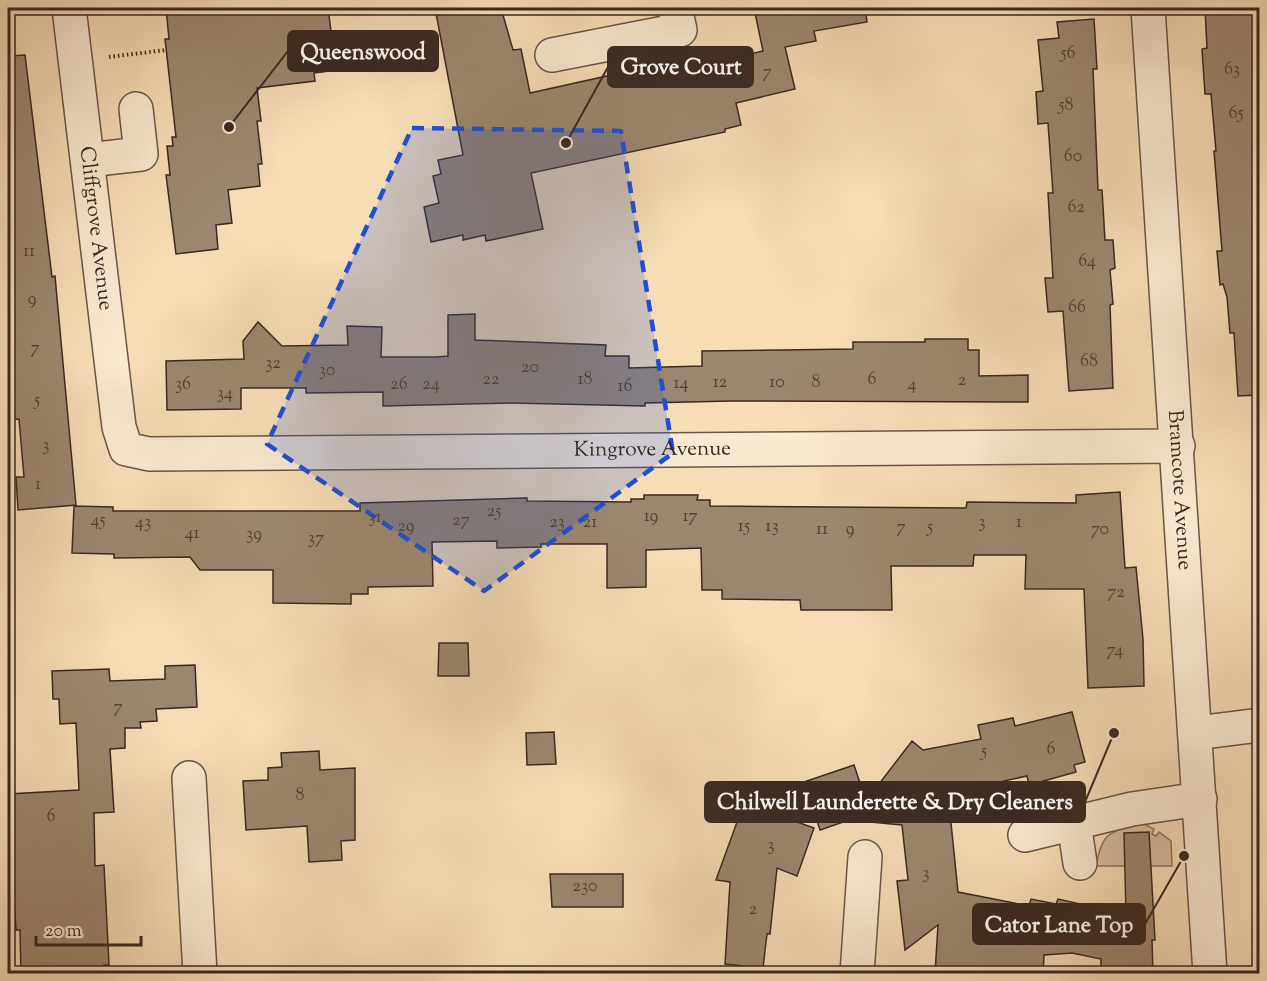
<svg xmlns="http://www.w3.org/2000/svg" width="1267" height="981" font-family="'Sorts Mill Goudy',serif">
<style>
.green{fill:#d6be9d;stroke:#877460;stroke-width:1.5}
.building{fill:#9b876f;stroke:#382922;stroke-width:1.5}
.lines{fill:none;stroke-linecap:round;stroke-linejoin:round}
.minor-casing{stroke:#685647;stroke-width:36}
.path{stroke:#382922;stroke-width:4;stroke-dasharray:1.5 3;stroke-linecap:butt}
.minor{stroke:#f9e9d0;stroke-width:33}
.marked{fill:#1d4ed8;fill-opacity:0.2;stroke:#1d4ed8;stroke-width:4.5;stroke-dasharray:12 8;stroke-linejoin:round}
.labels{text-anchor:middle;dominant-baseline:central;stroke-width:6;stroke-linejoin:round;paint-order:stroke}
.number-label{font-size:18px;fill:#514035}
.street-label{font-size:21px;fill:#382922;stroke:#f9e9d0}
.leader{fill:none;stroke:#382922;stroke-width:2}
.callout-dot{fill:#382922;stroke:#f9e9d0;stroke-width:2}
.callout{fill:#382922;stroke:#382922;stroke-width:2}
.callout-label{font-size:22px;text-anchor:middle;font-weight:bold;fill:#fff}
</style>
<rect width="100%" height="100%" fill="#f6ddb6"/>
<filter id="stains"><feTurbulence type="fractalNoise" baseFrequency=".00333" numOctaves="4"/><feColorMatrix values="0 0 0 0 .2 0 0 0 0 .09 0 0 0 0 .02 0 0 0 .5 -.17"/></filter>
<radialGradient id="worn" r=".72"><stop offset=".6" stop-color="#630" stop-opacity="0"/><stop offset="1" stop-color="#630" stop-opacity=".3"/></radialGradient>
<path class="green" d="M1142,823L1154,829L1152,834L1156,836L1159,832L1171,841L1172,866H1096C1102,832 1109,832 1142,823Z"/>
<g class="building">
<polygon points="166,8 225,8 226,13 271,8 328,8 336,70 314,73 315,81 257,88 261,121 257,121 262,164 258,164 260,186 228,190 232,223 216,225 218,249 176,254 166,175 170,175 167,146 173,146 172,137 176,137 165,39 169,39"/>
<polygon points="435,8 501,8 513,50 521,49 530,93 697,56 700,66 763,51 754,8 865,8 867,22 814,31 816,41 785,47 795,89 736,103 741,125 725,129 725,132 531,173 543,229 486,241 485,235 463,240 463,235 431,242 424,207 439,203 433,176 441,174 438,160 463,155"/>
<polygon points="1205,8 1256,8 1260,61 1260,395 1238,396 1234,333 1230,333 1227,297 1223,284 1220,285 1217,251 1222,251 1214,151 1216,151 1211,94 1205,94 1202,49 1207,48"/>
<polygon points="1094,19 1097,69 1093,69 1098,190 1102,190 1105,240 1113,240 1115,268 1110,270 1113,304 1110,305 1113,388 1069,391 1063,311 1048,312 1045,278 1053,278 1048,193 1053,193 1048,123 1038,124 1036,92 1043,91 1038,40 1059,38 1057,22"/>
<polygon points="25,55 52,277 55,276 76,505 18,510 16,477 24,477 19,419 8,420 8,56"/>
<polygon points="475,314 475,340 606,345 605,356 629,356 629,368 702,366 702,351 853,349 853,342 925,342 925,339 968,339 968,350 979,350 979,376 1028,375 1028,402 731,401 645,403 645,406 511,403 383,406 383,392 306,393 306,388 241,388 241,409 167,410 166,361 244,359 243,341 258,322 282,346 348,345 347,326 382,327 381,357 437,357 448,356 448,315"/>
<polygon points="1120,492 1125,568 1136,567 1143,639 1144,686 1088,688 1084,589 1025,589 1026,555 974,555 973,566 891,566 892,610 801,610 800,600 722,599 722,590 702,590 701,548 646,550 646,587 607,588 607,544 541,544 541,547 497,548 497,541 432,542 433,586 368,587 368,594 351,594 351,604 273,603 273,570 200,570 190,557 114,558 114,554 72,553 74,506 113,507 113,511 360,511 360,503 527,498 527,501 631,502 631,499 644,499 644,495 698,495 697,500 710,500 710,506 966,508 967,502 1076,503 1076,495"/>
<polygon points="439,643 468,643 469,676 438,676"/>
<polygon points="195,665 197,707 156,709 157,721 140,722 141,728 125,728 125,748 110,749 114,812 94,813 95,866 104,865 109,965 104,965 104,974 21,974 20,930 16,930 14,900 12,822 8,822 8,794 79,790 76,723 60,724 59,699 53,699 52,671 109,669 110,681 165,679 165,666"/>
<polygon points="1072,712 1085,762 1074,765 1076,772 1029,785 1027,776 948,793 958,892 1029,906 1031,899 1056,904 1058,899 1126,914 1124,833 1149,832 1155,940 1152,940 1153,974 1101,974 1101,959 1072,953 1044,955 1043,974 935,974 938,925 905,950 897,881 908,880 902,825 849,820 820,830 804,782 854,765 866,801 912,741 923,750 981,739 978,725 1013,718 1015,726"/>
<polygon points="554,732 556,764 527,765 526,733"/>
<polygon points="319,751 320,770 355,768 355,840 341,841 342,860 309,862 307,826 246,830 243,781 268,780 268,768 282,767 281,753"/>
<polygon points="744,803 814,828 797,876 777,868 770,934 767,934 763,968 725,964 730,882 716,880"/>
<polygon points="550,874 623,874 623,907 552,907"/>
</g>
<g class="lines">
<defs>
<g id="minor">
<path id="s1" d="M69,8L119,427L126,449L149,454L1178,446"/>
<path id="s2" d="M1148,8L1210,974"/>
<polyline points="552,55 680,30 675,8"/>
<polyline points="88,160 141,154 136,109"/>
<polyline points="1196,733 1260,725"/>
<polyline points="189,778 200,974"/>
<polyline points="1074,823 1080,863"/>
<polyline points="1025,835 1132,809 1200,799"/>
<polyline points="857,974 865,857"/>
</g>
</defs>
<use href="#minor" class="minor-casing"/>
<polyline class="path" points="109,57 166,50"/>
<use href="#minor" class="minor"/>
</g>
<path class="marked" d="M412,128L621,131L673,453L484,591L267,444Z"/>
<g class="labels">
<g class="number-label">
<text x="1068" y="54">56</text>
<text x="1232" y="70">63</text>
<text x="767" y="73">7</text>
<text x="1066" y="106">58</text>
<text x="1236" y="114">65</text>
<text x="1073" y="157">60</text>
<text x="1076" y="208">62</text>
<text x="29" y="252">11</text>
<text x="1087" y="262">64</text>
<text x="32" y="300">9</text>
<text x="1077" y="308">66</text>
<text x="35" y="349">7</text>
<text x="1089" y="362">68</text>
<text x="273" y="364">32</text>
<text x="530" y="368">20</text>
<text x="327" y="371">30</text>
<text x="491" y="380">22</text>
<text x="585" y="380">18</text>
<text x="872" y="380">6</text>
<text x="962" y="381">2</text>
<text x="720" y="383">12</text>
<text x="777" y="383">10</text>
<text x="816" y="383">8</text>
<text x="681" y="384">14</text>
<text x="183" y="385">36</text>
<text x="399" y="385">26</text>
<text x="431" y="385">24</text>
<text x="912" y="385">4</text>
<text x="625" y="387">16</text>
<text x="225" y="394">34</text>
<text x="37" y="401">5</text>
<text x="46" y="446">3</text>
<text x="38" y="485">1</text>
<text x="494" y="512">25</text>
<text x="651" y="517">19</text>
<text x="690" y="517">17</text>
<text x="375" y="518">31</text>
<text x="98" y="521">45</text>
<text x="461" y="521">27</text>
<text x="143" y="523">43</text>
<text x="557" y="523">23</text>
<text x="590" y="523">21</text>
<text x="982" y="523">3</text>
<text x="1019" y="523">1</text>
<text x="406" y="527">29</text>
<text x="744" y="527">15</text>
<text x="772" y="527">13</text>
<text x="901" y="528">7</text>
<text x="930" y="528">5</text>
<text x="822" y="530">11</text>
<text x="850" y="530">9</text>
<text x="1100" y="530">70</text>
<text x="192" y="534">41</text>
<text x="254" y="535">39</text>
<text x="316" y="539">37</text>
<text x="1116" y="593">72</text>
<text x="1115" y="651">74</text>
<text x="118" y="708">7</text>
<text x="1051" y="750">6</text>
<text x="984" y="752">5</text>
<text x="300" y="796">8</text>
<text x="51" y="817">6</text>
<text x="771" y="846">3</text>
<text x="926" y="874">3</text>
<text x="585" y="887">230</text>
<text x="753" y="910">2</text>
</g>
<g class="street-label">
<text stroke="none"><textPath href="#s1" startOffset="222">Cliffgrove Avenue</textPath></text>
<text stroke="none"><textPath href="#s1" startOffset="972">Kingrove Avenue</textPath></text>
<text stroke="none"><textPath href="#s2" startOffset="483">Bramcote Avenue</textPath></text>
</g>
</g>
<path class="leader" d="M229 127L288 51M566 143L608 67M1114 733L1085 802M1184 856L1145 924"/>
<g class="callout-dot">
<circle cx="229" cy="127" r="6"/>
<circle cx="566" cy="143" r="6"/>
<circle cx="1114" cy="733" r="6"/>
<circle cx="1184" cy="856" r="6"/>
</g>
<g class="callout">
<rect x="288" y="31" width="150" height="40" rx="6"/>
<rect x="608" y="47" width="145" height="40" rx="6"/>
<rect x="705" y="782" width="380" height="40" rx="6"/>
<rect x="973" y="904" width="172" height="40" rx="6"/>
</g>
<g class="callout-label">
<text x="363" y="59">Queenswood</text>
<text x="681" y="74">Grove Court</text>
<text x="895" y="809">Chilwell Launderette &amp; Dry Cleaners</text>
<text x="1059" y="932">Cator Lane Top</text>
</g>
<rect width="1267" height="981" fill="none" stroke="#f6ddb6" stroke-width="30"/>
<rect x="9" y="9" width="1249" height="963" fill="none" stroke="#382922" stroke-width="3"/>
<rect x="15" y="15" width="1237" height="951" fill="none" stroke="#382922" stroke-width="1.5"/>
<path d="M36 936v9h105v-9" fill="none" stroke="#382922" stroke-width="3"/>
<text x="45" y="936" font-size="18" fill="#382922" stroke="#f9e9d0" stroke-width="4.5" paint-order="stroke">20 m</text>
<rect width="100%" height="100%" filter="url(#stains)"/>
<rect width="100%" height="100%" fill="url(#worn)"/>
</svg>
